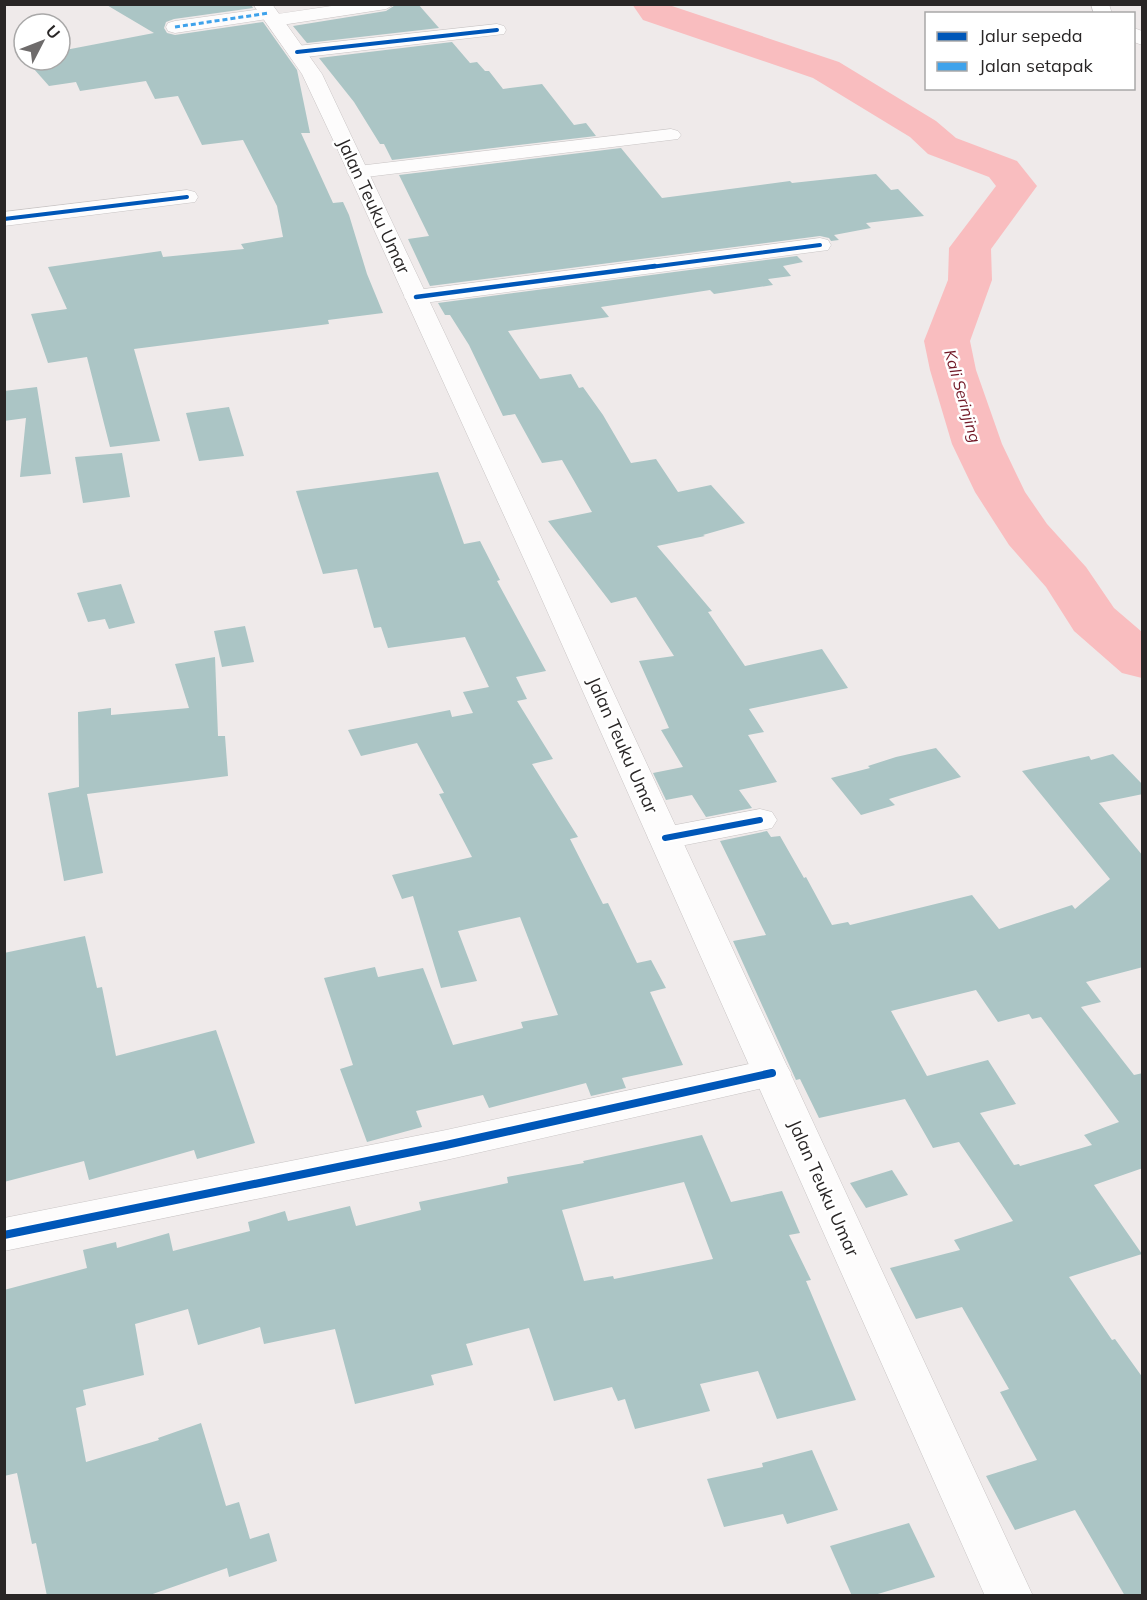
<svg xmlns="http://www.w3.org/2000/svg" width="1147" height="1600" font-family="Mulish,sans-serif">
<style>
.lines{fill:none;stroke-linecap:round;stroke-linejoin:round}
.river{fill:#f9bdbf;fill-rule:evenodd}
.building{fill:#abc5c5;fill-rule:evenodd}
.minor-casing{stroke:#c9c5c5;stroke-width:1}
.major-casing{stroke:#c9c5c5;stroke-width:1}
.minor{fill:#fdfcfc;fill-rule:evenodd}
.major{fill:#fdfcfc;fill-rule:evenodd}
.quiet{stroke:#3ea2eb;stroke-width:3;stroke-dasharray:5 3;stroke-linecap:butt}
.cycleway-far3-casing{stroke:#fff;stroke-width:6}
.cycleway-far2-casing{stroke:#fff;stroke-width:8}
.cycleway-far1-casing{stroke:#fff;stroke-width:10}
.cycleway-casing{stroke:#fff;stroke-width:11}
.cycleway-far3{stroke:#0057b8;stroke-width:4}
.cycleway-far2{stroke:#0057b8;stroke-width:4.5}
.cycleway-far1{stroke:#0057b8;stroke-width:6}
.cycleway{stroke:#0057b8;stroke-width:8}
.labels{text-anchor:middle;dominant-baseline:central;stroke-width:5;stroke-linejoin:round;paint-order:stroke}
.far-water-label{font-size:16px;font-style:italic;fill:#711826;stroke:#fff}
.street-label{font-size:18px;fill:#292626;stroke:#fff}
</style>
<rect width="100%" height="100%" fill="#efeaea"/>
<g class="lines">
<polygon class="river" points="632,4 666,4 839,62 936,121 956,138 1017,161 1037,186 991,249 992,280 970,341 976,370 1002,444 1025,492 1047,524 1086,567 1114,608 1142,632 1142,678 1122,673 1074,631 1046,587 1009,545 975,492 952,444 930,370 924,341 948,280 949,248 996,186 989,177 928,154 910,137 813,78 643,20"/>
</g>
<g class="building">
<polygon points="105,4 251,4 253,8 174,19 166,22 164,28 167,33 175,35 263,22 297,70 310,133 301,133 333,203 343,202 349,215 367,274 383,313 328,320 329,324 134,349 160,441 110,447 87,357 48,363 31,314 67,309 48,267 161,251 163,257 244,249 241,244 283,237 277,206 243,140 202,145 178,96 155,99 146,81 80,91 76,82 49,86 26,60 60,60 60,51 154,33"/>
<polygon points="397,4 418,4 439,28 307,43 293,26 386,11"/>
<polygon points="452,42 470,63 477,62 485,71 489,71 503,89 542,84 574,125 586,123 596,136 392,160 384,144 380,144 354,102 319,58"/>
<polygon points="621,148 662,198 790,181 792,183 876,174 891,190 898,189 924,216 866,223 871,228 834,235 839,240 831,241 829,238 820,236 430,286 408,239 429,236 399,175"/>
<polygon points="797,256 803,262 783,266 791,276 768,279 773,285 714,294 710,290 601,307 609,317 508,331 540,379 571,374 579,388 583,387 603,415 631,463 656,459 678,492 711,485 745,523 703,535 705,536 657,546 712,611 708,612 745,666 822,649 848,688 749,709 764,732 748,735 777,782 739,790 752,808 706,817 692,795 666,800 653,773 683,767 661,730 669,728 639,661 674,656 636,597 611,603 548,521 592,512 562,460 542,463 515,414 503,416 469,345 450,315 445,315 438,303"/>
<polygon points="37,387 51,474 20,477 26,418 4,421 4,391"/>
<polygon points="229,407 244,456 199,461 186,413"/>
<polygon points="122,453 130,497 83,503 75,457"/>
<polygon points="438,472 464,544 480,541 500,580 497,581 546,671 516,677 527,699 517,701 553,759 532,764 578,837 570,839 603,904 608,903 637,963 651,960 666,988 650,992 683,1065 622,1078 626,1088 591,1096 586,1083 489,1108 483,1095 416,1111 422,1127 367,1142 340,1069 353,1065 324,978 375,967 378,977 423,968 453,1045 523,1028 521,1022 558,1015 520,917 458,931 477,981 441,988 413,896 402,899 392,875 472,857 439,794 444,793 417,743 361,756 348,730 450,710 452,717 473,713 463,692 489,687 465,637 388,648 381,627 374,628 357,569 323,574 296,491"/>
<polygon points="121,584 135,623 109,629 105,619 88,622 77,593"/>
<polygon points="245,626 254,662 222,667 214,631"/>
<polygon points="215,657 218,736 225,736 228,776 87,794 103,873 64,881 48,793 79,787 78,712 111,708 111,715 189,708 175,664"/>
<polygon points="936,748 961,777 889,799 895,805 861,815 831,778 870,768 868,766 896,757"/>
<path d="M1113,754L1143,785V794L1099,803L1143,856V967L1086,982L1101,1002L1081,1007L1134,1075L1143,1073V1168L1094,1185L1142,1254L1069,1277L1112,1340L1115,1339L1143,1378V1596H1125L1075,1510L1015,1530L986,1476L1037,1460L1000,1392L1009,1389L962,1307L916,1319L890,1268L960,1250L954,1240L1013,1221L959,1142L933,1148L905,1099L819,1118L800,1079L796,1080L733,941L766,935L720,841L767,831L771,837L780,836L804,878L806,877L832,925L848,922L850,925L972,895L999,929L1072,905L1075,909L1110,879L1022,771L1089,756L1091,760ZM976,990L998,1022L1029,1014L1032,1019L1041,1017L1119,1122L1084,1135L1092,1145L1020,1166L1019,1164L1014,1165L980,1113L1016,1104L988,1060L927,1076L891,1011Z"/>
<polygon points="85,936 97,988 102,987 116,1056 216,1030 255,1143 197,1159 194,1150 89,1180 84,1161 4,1182 4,953"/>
<path d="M702,1135L731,1202L782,1191L800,1233L789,1235L811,1280L806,1281L856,1400L777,1419L758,1371L700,1384L710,1411L635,1429L625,1399L618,1401L612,1387L554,1401L529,1328L466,1344L473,1365L431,1375L434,1385L355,1404L335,1329L264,1344L260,1327L198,1345L188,1309L135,1324L144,1375L83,1390L86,1405L76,1408L86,1462L159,1440L158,1438L201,1423L226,1506L239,1502L250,1539L269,1533L277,1561L229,1577L227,1568L147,1596H47L36,1543L32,1544L17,1473L4,1476V1290L87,1268L83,1250L116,1242L117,1248L169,1233L173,1251L250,1231L248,1222L285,1211L288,1221L350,1206L356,1226L421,1210L419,1202L508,1183L507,1177L584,1163L583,1161ZM684,1182L713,1259L614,1279L613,1276L584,1281L562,1210Z"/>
<polygon points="892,1170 908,1195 866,1208 850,1183"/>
<polygon points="812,1450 838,1510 787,1524 783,1514 724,1527 707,1479 763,1467 762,1463"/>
<polygon points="909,1523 935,1577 871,1596 852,1596 830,1546"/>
</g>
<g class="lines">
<defs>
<g id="minor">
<polygon points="345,4 395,4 386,9 275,26 268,24 267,19 175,33 168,31 166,27 168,23 175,21 269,8 275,9 277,14"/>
<polygon points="1091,4 1109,4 1112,14 1094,14"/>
<polygon points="497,24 504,26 506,30 504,34 297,58 290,56 287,52 290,48 297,46"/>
<polygon points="1134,28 1142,31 1142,45 1134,42"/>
<polygon points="671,129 678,131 681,135 678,139 358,178 350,177 347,172 350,167 358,166"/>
<polygon points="187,190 195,192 198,197 195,202 4,226 4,212"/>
<polygon points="820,238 828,240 831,245 828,250 416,304 408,302 404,297 408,292 416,290"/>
<polygon points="760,809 772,812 777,820 772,828 665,849 653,846 648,838 653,830 665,827"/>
<polygon points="772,1059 785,1063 791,1073 785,1083 446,1160 4,1251 4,1218 446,1130"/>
</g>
<polygon id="major" points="253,4 272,4 322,74 560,577 1033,1596 985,1596 532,577 336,146 302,74"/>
</defs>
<use href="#minor" class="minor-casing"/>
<use href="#major" class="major-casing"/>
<use href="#minor" class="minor"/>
<use href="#major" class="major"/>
<polyline class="quiet" points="175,27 269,13"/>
<defs>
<g id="cycleway-far3">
<polyline points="297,52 497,30"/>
<polyline points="4,219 187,197"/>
<polyline points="643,268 820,245"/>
</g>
<polyline id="cycleway-far2" points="416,297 655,266"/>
<polyline id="cycleway-far1" points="665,838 760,820"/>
<polyline id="cycleway" points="4,1235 446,1145 772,1073"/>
</defs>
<use href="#cycleway-far3" class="cycleway-far3-casing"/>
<use href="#cycleway-far2" class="cycleway-far2-casing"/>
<use href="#cycleway-far1" class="cycleway-far1-casing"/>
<use href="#cycleway" class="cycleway-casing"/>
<use href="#cycleway-far3" class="cycleway-far3"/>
<use href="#cycleway-far2" class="cycleway-far2"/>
<use href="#cycleway-far1" class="cycleway-far1"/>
<use href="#cycleway" class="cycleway"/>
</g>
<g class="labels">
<g class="far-water-label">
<text transform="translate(963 396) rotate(74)">Kali Serinjing</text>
</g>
<g class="street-label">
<text transform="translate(374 206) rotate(65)">Jalan Teuku Umar</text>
<text transform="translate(623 745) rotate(66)">Jalan Teuku Umar</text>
<text transform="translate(824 1188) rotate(66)">Jalan Teuku Umar</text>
</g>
</g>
<rect width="1147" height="1600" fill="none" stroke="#292626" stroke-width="12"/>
<rect x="925" y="12" width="210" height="78" fill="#ffffff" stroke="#a9a8a8" stroke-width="1.5"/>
<rect x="937" y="32" width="30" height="9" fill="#0057b8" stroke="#a9a8a8" stroke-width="1.5"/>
<text x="979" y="42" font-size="18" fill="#292626">Jalur sepeda</text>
<rect x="937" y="62" width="30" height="9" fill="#3ea2eb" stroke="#a9a8a8" stroke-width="1.5"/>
<text x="979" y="72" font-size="18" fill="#292626">Jalan setapak</text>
<g transform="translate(42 42) rotate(48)"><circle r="28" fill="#ffffff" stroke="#a9a8a8" stroke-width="1.5"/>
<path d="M0-4.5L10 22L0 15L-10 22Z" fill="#6e6b6b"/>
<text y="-9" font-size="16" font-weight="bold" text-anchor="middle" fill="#292626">U</text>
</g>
</svg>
